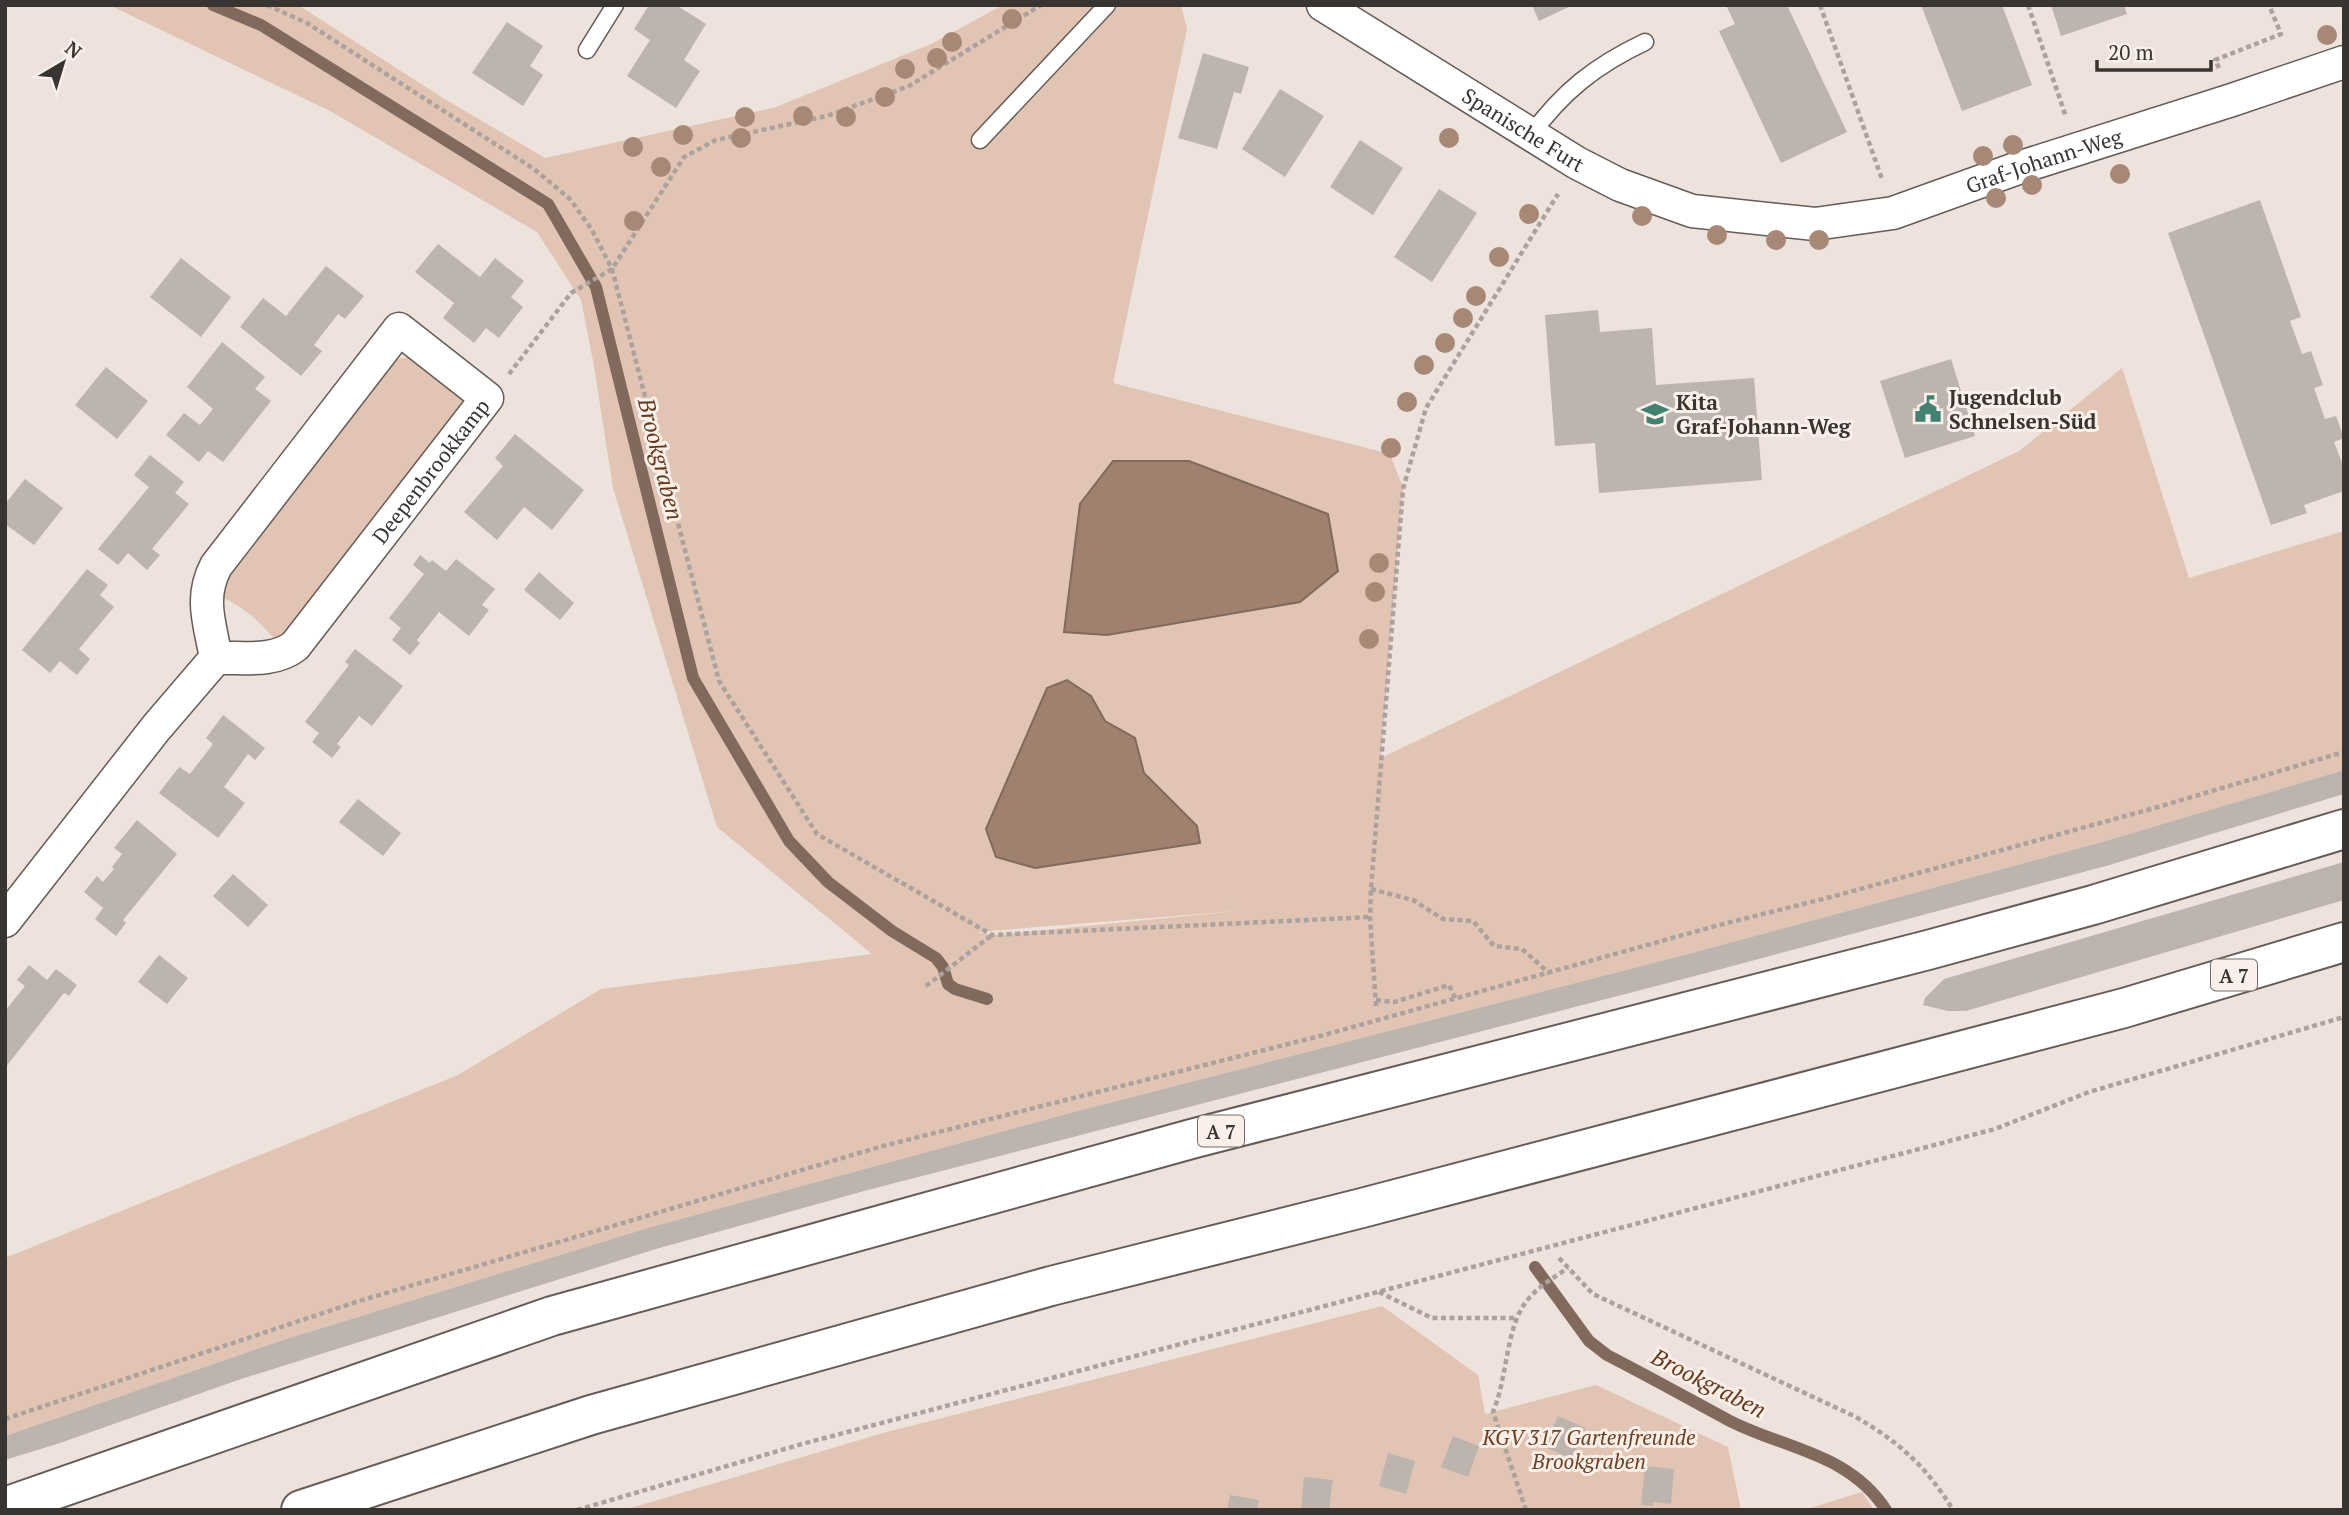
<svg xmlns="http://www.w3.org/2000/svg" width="2349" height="1515" font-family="'PT Serif',serif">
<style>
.green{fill:#e1c4b4;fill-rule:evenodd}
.water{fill:#a0816f;stroke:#816a5d;stroke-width:2}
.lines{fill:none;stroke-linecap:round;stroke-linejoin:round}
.stream{stroke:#816a5d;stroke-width:12}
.building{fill:#beb4ae}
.lane-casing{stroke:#655c57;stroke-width:19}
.street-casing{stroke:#655c57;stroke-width:35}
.highway-casing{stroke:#655c57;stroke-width:42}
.path{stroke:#aba29e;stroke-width:4.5;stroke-dasharray:5 3.5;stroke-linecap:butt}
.lane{stroke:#fff;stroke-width:16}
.street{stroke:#fff;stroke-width:32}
.highway{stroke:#fff;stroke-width:38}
.tree{fill:#a78876}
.labels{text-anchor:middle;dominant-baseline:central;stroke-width:6;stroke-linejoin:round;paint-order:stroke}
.shield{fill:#faefe9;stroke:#726c69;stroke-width:2}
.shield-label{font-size:19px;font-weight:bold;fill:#383432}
.street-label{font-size:21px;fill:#383432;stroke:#faefe9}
.poi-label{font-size:21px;font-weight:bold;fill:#383432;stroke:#faefe9;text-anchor:start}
.park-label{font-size:21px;font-style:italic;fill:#6d3f22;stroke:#faefe9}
.water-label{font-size:23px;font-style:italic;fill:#65381b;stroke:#faefe9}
</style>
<rect width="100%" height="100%" fill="#ede2dc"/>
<g class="green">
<path d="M109,5H298L443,98L545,158L776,107L931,44L1003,5H1181L1187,29L1113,383L1390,454L1403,488L1381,758L2019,451L2122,368L2189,578L2344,531V770L2102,842L1692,953L1070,1113L651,1227L286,1339L5,1436V1258L458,1075L601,989L872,954L717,827L613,488L594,366L581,300L537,232L330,111ZM1047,688L1091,696L1105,721L1135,738L1144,773L1165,792ZM1238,911L993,935L977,932L1237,911Z"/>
<path d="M410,357L472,403L277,643C261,620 240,605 214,593L387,361Z"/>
<polygon points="1382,1306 1478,1375 1485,1414 1596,1385 1728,1447 1741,1510 624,1510 883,1433"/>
<polygon points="1862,1492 1874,1510 1804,1510"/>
</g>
<g class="water">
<polygon points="1113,461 1189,461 1328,514 1338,571 1300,602 1107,635 1064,632 1080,504"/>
<polygon points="1067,680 1091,696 1105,721 1135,738 1144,773 1197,826 1200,843 1035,868 996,857 986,829 1047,688"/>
</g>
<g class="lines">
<g class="stream">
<polyline points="213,5 261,25 548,204 596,287 693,678 789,841 828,882 892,931 936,958 943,967 948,984 955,989 987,999"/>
<path d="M1535,1267L1589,1341L1607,1355C1648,1376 1689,1399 1730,1421C1785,1449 1849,1453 1886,1510"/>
</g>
</g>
<g class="building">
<polygon points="649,5 676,5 706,24 684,60 700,71 676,108 627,76 650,40 634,29"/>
<polygon points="1532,5 1573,5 1539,21"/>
<polygon points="1726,5 1787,5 1847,132 1781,163 1719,31 1735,24"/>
<polygon points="1921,5 2002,5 2032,85 1962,111"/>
<polygon points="2051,5 2124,5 2127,14 2061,36"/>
<polygon points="507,22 543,46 530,66 543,75 523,106 472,73"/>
<polygon points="1203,53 1249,67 1241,94 1234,92 1217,149 1178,138"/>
<polygon points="1280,89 1324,116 1285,177 1242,149"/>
<polygon points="1360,140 1403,168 1373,215 1330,187"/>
<polygon points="1439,189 1477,213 1432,282 1394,257"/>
<polygon points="2260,200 2301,317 2290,321 2302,354 2311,351 2323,385 2314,388 2325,419 2336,416 2344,438 2334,442 2344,468 2344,491 2304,505 2307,513 2271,525 2168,233"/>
<polygon points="438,244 480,277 495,258 524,281 511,297 523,307 499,338 486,328 474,343 443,318 454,303 415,272"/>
<polygon points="181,258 231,297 201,337 150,297"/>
<polygon points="326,266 364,296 345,319 338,314 314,345 322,351 301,376 240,327 263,298 286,316"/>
<polygon points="1598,310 1600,332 1652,328 1656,385 1754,378 1762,480 1599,493 1595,443 1555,446 1545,315"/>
<polygon points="222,342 265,377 255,389 271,401 223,462 208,451 199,462 166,435 184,413 200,425 213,409 187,387"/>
<polygon points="1951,359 1975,436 1905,458 1880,381"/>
<polygon points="106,367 148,401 117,439 75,405"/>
<polygon points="515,434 584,490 552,530 524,507 497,540 464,512 503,466 495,458"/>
<polygon points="150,455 184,482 175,493 189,504 152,549 160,555 147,570 128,553 118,565 98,549 149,487 134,475"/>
<polygon points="25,479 63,508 34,545 5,524 5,504"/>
<polygon points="420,555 430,563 432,560 446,571 456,559 495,589 482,605 489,610 469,636 439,612 417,640 420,643 410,655 392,640 401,628 389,618 424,574 413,565"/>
<polygon points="87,569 108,585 100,595 114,607 79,649 90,659 77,675 60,661 50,673 22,650"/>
<polygon points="539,572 574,603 560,620 524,590"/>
<polygon points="355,649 403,686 372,726 359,716 337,744 341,747 332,758 312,742 319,733 305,722 349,665 345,662"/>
<polygon points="223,715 265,748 255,760 248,754 224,787 245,803 218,838 159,793 179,767 190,774 213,744 206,738"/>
<polygon points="2344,770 2344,794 2106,866 1691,977 864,1191 656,1249 241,1379 60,1443 5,1460 5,1436 286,1339 651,1227 1070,1113 1692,953 2102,842"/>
<polygon points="358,799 401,833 383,856 339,822"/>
<polygon points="137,820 177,854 123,920 126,923 116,936 95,919 103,908 84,892 97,876 103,882 114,869 112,867 122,854 114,848"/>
<polygon points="2344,862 2344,900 1966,1011 1948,1011 1923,1005 1925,998 1944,979"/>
<polygon points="233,874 268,905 248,927 213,896"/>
<polygon points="159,955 188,978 167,1004 138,982"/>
<polygon points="29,965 47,980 56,969 77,985 69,996 64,993 5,1068 5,1011 25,986 17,980"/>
<polygon points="1558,1416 1586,1428 1572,1459 1544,1447"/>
<polygon points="1453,1436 1479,1446 1468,1477 1441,1467"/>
<polygon points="1388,1453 1415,1461 1406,1494 1379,1486"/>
<polygon points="1645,1466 1674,1469 1671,1504 1653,1502 1653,1506 1641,1505"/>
<polygon points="1304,1477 1333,1480 1329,1510 1301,1509"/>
<polygon points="1230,1495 1259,1500 1257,1510 1227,1510"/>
</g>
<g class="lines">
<defs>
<g id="lane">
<polyline points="587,50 615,5"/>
<path d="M1531,135C1562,92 1596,65 1645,42"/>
<polyline points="980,140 1107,5"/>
</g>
<g id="street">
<path id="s1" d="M1323,5L1577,163L1620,185L1692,211L1815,224L1893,213L2018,168L2232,100L2344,62"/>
<path id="s2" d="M5,921L156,728L216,658C242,657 273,663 295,646L487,398L399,329L216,566C199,598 210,624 216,658"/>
</g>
<g id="highway">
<polyline points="5,1507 552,1316 1195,1138 1928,950 2093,905 2344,829"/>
<polyline points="301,1510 591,1415 1051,1286 1362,1208 2124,1008 2344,942"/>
</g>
</defs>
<use href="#lane" class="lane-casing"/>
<use href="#street" class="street-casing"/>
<use href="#highway" class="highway-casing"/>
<g class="path">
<polyline points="267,5 307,23 534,169 570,199 592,230 612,269 719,681 817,834 992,935 1370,917"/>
<polyline points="1820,5 1882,179"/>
<polyline points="2028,5 2066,117"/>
<polyline points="2219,68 2215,60 2281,34 2269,5"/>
<polyline points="509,374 571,293 612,269 684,157 716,140 827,116 909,86 1041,5"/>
<polyline points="1371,889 1413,900 1443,919 1473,921 1494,946 1522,949 1549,973"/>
<polyline points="926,986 992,935"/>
<polyline points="1376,1000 1394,1002 1449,985 1456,1000"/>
<polyline points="1376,1006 1370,917 1371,889 1403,489 1426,408 1558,194"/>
<path d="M1559,1258L1593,1294L1856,1417C1900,1443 1926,1466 1953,1510"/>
<polyline points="1379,1292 1432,1318 1516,1318"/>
<polyline points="5,1419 356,1302 883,1146 1324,1035 1719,925 1831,897 2151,809 2344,752"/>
<polyline points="577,1510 802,1444 1995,1129 2089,1092 2344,1017"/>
<path d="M1526,1510L1493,1412C1507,1380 1506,1327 1526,1302C1537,1287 1553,1278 1568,1268"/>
</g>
<use href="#lane" class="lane"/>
<use href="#street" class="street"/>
<use href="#highway" class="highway"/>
</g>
<g class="tree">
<circle cx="1012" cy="19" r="10"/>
<circle cx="2327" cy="35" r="10"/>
<circle cx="952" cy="42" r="10"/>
<circle cx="937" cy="58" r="10"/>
<circle cx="905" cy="69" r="10"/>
<circle cx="885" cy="97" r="10"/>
<circle cx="803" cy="116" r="10"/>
<circle cx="745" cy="117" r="10"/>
<circle cx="846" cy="117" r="10"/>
<circle cx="683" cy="135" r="10"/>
<circle cx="741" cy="138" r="10"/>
<circle cx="1449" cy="138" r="10"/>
<circle cx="2013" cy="145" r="10"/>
<circle cx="633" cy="147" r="10"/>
<circle cx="1983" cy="156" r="10"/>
<circle cx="661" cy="167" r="10"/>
<circle cx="2120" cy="174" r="10"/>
<circle cx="2032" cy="185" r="10"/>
<circle cx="1996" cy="198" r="10"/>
<circle cx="1529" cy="214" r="10"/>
<circle cx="1642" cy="216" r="10"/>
<circle cx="634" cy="221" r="10"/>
<circle cx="1717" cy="235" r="10"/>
<circle cx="1776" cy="240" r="10"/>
<circle cx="1819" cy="240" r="10"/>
<circle cx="1499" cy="257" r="10"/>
<circle cx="1476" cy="296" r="10"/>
<circle cx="1463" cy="318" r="10"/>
<circle cx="1445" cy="343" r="10"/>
<circle cx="1424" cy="365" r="10"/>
<circle cx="1407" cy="402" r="10"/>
<circle cx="1391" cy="448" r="10"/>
<circle cx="1379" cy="563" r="10"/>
<circle cx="1375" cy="592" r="10"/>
<circle cx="1369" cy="639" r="10"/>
</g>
<defs>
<symbol id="civic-bare" viewBox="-9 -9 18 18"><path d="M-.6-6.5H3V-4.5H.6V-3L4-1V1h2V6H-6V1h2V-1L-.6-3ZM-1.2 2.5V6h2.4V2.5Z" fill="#408171" stroke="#faefe9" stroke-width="2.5" paint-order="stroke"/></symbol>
<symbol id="school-bare" viewBox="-9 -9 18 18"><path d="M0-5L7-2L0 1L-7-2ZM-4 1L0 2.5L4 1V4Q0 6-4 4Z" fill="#408171" stroke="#faefe9" stroke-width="2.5" paint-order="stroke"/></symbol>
</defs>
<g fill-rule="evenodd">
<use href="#civic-bare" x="1909" y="390" width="38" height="38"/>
<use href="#school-bare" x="1636" y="395" width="38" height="38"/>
</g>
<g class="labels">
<g class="shield">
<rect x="2211" y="959.5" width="46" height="31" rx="5"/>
<rect x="1198" y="1115.5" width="46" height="31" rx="5"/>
</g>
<g class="shield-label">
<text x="2234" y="975">A 7</text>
<text x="1221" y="1131">A 7</text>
</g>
<g class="street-label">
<text stroke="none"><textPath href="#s1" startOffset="236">Spanische Furt</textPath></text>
<text stroke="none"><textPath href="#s1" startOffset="786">Graf-Johann-Weg</textPath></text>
<text stroke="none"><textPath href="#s2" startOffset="640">Deepenbrookkamp</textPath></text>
</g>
<g class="poi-label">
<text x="1949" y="397">Jugendclub<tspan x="1949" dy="24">Schnelsen-Süd</tspan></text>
<text x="1676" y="402">Kita<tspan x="1676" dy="24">Graf-Johann-Weg</tspan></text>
</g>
<g class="park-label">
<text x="1589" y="1437">KGV 317 Gartenfreunde<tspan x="1589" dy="24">Brookgraben</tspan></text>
</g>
<g class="water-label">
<text transform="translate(661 459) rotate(76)">Brookgraben</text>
<text transform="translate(1709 1383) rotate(27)">Brookgraben</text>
</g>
</g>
<rect width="2349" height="1515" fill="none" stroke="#383432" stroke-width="14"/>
<g transform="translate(63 63) rotate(38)" stroke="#faefe9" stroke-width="5" paint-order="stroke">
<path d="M0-5L12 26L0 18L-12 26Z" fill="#383432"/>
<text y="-10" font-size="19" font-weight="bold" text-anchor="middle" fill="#383432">N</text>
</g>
<path d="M2097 60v10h114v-10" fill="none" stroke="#383432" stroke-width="3.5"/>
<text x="2108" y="60" font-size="21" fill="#383432" stroke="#faefe9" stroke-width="5" paint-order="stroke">20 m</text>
</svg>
